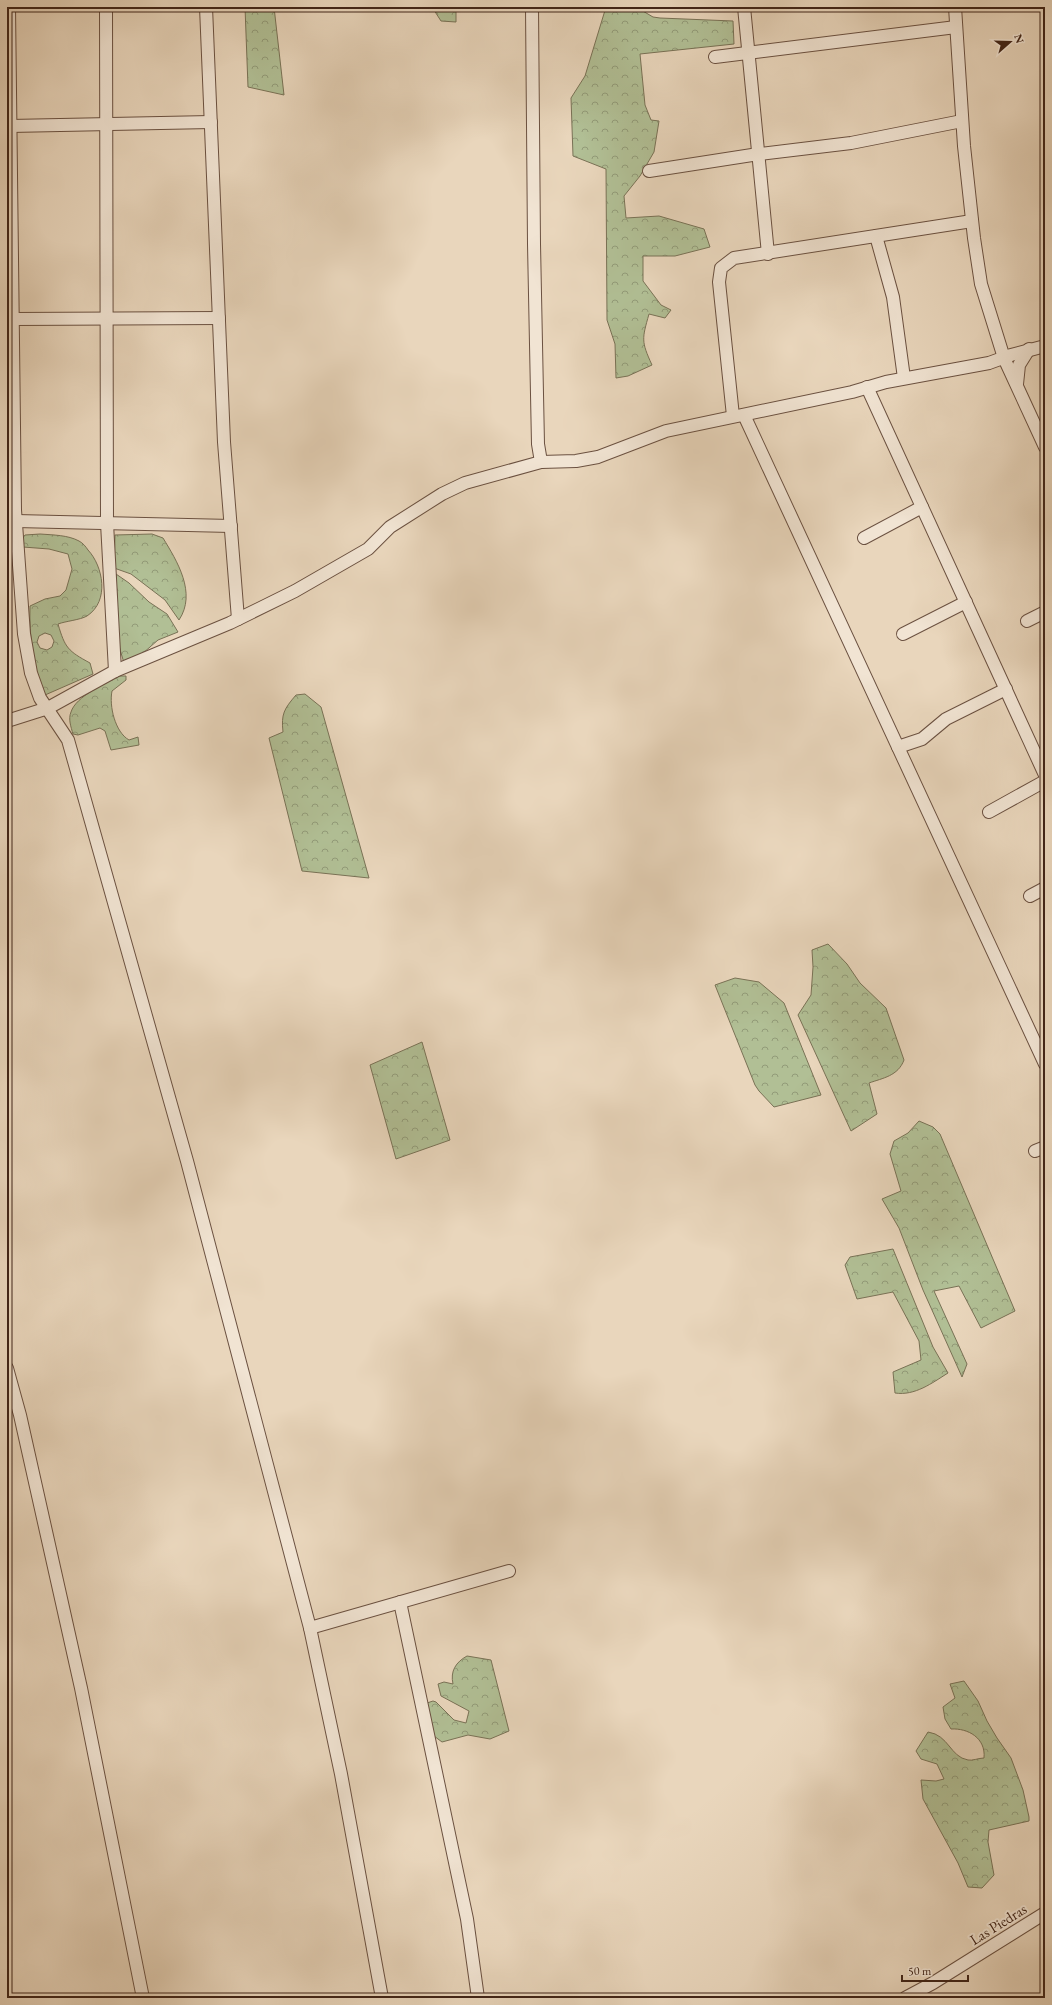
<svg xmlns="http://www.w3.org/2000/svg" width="1052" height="2005" font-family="'EB Garamond',serif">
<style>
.forest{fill:url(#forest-crowns);stroke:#797256;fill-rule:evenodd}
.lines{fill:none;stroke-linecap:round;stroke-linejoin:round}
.minor-casing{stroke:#6b5141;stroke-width:14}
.minor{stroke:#f1e4d3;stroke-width:12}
.labels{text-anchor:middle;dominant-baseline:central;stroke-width:4;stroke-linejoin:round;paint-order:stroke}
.street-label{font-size:15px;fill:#412518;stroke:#f1e4d3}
</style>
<defs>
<pattern id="forest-crowns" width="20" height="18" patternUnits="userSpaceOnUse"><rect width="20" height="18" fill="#b1bf95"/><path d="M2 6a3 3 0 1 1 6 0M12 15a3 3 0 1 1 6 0" fill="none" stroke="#929b79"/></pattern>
</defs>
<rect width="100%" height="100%" fill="#e9d6bc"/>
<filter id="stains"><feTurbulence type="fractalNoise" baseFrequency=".005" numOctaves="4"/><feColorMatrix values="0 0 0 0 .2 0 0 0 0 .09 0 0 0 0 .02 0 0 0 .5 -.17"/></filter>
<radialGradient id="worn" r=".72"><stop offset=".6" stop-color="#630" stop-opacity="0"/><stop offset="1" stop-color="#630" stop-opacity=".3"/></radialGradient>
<g class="forest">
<polygon points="245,7 274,7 284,95 248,87"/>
<polygon points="432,7 456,7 456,22 441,21"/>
<path d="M606,7H636L653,17L660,18L733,21L734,44L640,54L645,105L651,120L659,121L654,152L640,176L624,196L626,218L659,216L704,229L710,247L675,256H643V281L661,305L671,310L665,318L649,314C642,339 641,341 652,365L628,376L616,378L615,344L607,320L606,169L573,156L571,98L585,76Z"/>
<path d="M40,534C53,535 68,535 79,541C83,543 86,547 88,550C103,566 110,601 87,616C80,620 66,621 58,624C65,648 68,651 90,663L93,674L45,695C33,669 29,635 30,606L45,599L60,596L66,590L72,569L68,554L49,549L23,547L22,539L25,535ZM45,633L51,635L54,641L52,647L47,650L40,648L37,642L39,636Z"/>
<path d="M152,534L163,538C177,561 197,593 179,620L165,600L131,574L114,568L115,535Z"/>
<polygon points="116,574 129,583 149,602 167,614 178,632 158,640 142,654 124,663 119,646"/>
<path d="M119,676H126V680L112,691C109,706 115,732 129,740L138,737L139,745L111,750L105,731L100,728L78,735L73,734C71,727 68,719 71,712C76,696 105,684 119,676Z"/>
<path d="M305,694L321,707L369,878L302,871L269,738L283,732C281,714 284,709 296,695Z"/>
<path d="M828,944L847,964L860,983L886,1008L904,1060C898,1076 883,1078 869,1083L877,1114L851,1131L798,1015L811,995L813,967L812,950Z"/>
<polygon points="735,978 759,982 784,1003 821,1095 774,1107 759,1091 755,1085 715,985"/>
<polygon points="422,1042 450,1140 396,1159 370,1065"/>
<polygon points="919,1121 933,1127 940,1134 1015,1311 981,1328 959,1286 934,1291 967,1364 962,1377 923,1290 899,1228 882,1199 901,1191 890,1154 894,1141 908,1133"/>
<path d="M893,1249L933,1347L948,1373C932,1383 915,1396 895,1393L893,1372L921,1360L919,1341L893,1292L857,1299L845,1265L850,1257Z"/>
<path d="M467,1656L491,1660L509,1731L490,1739L468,1735L442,1742L434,1736L427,1703L433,1701L436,1702L454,1720L466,1723L469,1711L441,1696L438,1684L444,1682L453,1684C450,1671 456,1662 467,1656Z"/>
<path d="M964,1681L978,1701L987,1721L997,1738L1011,1758L1023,1790L1029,1817V1821L989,1830L988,1842L994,1875L982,1888L968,1887L958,1863L923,1799L921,1780L936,1781L944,1779L937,1764L921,1759L916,1751L928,1732C949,1735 950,1757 968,1760C972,1761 979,1758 984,1758C986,1738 968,1728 951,1729L945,1719L943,1707L955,1698L950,1684Z"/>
</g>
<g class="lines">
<defs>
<g id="minor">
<polyline points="9,7 15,510 24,634 31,673 40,698 68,740 187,1161 310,1628 341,1774 382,1998"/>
<polyline points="106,7 107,523 115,671"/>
<polyline points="206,7 224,442 238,619"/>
<polyline points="532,7 534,244 538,444 541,462"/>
<polyline points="744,7 768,254"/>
<polyline points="955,7 964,146 974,238 981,284 1004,358 1045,447"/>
<polyline points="715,57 956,27"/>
<polyline points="10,126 211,122"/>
<polyline points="649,171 752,155 851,143 962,121"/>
<polyline points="876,236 893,297 904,378"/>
<polyline points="13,319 219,318"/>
<polyline points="1017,384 1019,365 1029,349"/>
<polyline points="867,387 1045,775"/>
<polyline points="744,415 1045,1064"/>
<polyline points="733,416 719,282 721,268 734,258 972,221"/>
<polyline points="16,521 231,526"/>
<polyline points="864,538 922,507"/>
<polyline points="1027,621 1045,612"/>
<polyline points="903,634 966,602"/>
<polyline points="7,721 48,708 115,671 230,623 295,591 368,549 390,527 442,494 465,483 541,462 576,461 598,457 666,431 852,392 886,382 989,363 1011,355 1045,346"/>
<polyline points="898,747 922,739 946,719 1006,689"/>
<polyline points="989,812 1045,781"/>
<polyline points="1030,896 1045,888"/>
<polyline points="1035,1151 1045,1147"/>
<polyline points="7,1368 20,1415 81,1688 143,1998"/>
<polyline points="400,1602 467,1919 478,1998"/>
<polyline points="310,1628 509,1571"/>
<polyline points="905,1998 933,1983 1045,1913"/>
</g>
</defs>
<use href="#minor" class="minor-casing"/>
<use href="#minor" class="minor"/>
</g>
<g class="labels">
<g class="street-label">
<text transform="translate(998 1924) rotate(-32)">Las Piedras</text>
</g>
</g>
<rect width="1052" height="2005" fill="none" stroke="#e9d6bc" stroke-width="24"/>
<rect x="8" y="8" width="1036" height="1989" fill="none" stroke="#412518" stroke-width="2"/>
<rect x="12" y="12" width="1028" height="1981" fill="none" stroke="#412518"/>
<g transform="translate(1010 42) rotate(70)" stroke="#f1e4d3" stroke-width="3" paint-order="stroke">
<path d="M0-3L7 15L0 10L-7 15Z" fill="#412518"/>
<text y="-6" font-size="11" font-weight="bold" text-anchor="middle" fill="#412518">N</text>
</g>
<path d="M902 1975v6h66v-6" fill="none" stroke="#412518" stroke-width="2"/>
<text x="908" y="1975" font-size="12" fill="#412518" stroke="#f1e4d3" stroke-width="3" paint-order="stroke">50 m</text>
<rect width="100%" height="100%" filter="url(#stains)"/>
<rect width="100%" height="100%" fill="url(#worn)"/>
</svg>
